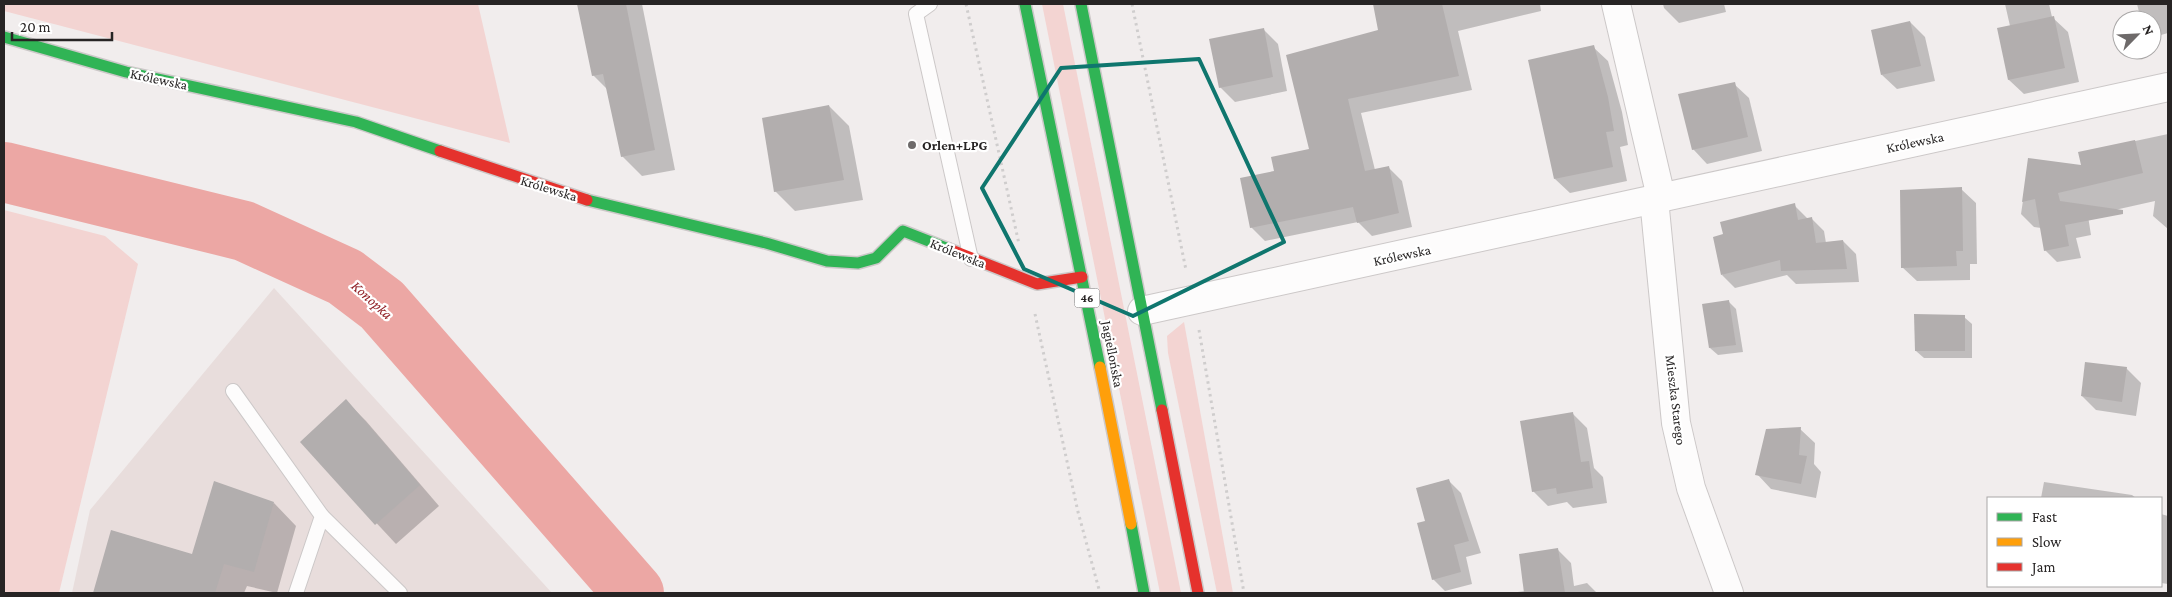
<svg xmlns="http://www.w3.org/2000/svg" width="2172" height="597" font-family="'Crimson Pro',serif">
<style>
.built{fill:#e8dddc}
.green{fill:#f3d4d2}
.shadow{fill:#0003}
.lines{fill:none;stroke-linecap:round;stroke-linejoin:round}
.river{stroke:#eca7a4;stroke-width:60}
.building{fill:#b2aeae}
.lane-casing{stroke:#ccc8c8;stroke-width:16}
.street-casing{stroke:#ccc8c8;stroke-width:30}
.fast-casing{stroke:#ccc8c8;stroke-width:14}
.slow-casing{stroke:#ccc8c8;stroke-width:14}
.jam-casing{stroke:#ccc8c8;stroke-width:14}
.path{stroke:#cfcdcd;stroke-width:3;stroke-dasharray:2.5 4;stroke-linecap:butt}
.lane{stroke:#fdfcfc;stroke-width:14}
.street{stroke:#fdfcfc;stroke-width:28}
.fast{stroke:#30b455;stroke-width:11}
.slow{stroke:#ff9f0a;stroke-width:11}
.jam{stroke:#e5322d;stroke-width:11}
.marked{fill:none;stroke:#0f766e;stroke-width:4;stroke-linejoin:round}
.poi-dot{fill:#6e6a6a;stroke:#fff;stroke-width:2}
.labels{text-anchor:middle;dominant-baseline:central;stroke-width:4.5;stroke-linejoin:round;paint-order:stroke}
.shield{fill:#fff;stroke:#686666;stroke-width:1}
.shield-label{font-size:12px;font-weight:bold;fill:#272424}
.street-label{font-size:14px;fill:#272424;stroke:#fff}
.poi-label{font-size:14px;font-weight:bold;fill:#272424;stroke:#fff;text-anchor:start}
.water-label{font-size:15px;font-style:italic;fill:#901f25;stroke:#fff}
</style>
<rect width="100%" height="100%" fill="#f1eded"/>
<polygon class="built" points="274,288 552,593 72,593 90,510"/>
<g class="green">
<polygon points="4,4 478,4 510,143 4,11"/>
<polygon points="1042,4 1063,4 1181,593 1160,593"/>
<polygon points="4,210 105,236 138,264 59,593 4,593"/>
<polygon points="1184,322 1233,593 1217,593 1168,353 1167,336"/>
</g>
<g class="shadow">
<polygon points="578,4 642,4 675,170 642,176 622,156 607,89 593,75"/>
<polygon points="1374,4 1540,4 1541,11 1458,31 1472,90 1361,113 1375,170 1388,167 1402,181 1412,227 1372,236 1358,222 1265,241 1251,227 1275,172 1311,150 1380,31"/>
<polygon points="1663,4 1724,4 1726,12 1679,23 1664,8"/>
<polygon points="2005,4 2049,4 2052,17 2068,32 2079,82 2024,94 2009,80 2010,26"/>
<polygon points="2137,4 2168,4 2168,33 2154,37 2152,35 2152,20 2141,20"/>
<polygon points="1910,22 1925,37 1935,81 1897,89 1882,75"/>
<polygon points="1263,29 1278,44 1287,91 1235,102 1220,87"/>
<polygon points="1593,47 1608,61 1622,112 1628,145 1620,147 1627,181 1570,193 1555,179"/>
<polygon points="1734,84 1749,98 1762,151 1707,164 1693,149"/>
<polygon points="829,106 849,126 863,200 795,211 775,191"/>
<polygon points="2168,134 2168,229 2153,216 2155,201 2088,216 2091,235 2076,238 2081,258 2057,262 2045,250 2041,228 2034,227 2021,214 2029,160 2082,166 2079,153"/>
<polygon points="1961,189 1976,203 1977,264 1970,264 1970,280 1917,281 1902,267"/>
<polygon points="1794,205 1808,219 1811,218 1824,231 1826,243 1843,241 1856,254 1859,282 1796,284 1787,275 1735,288 1722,275"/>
<polygon points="1729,302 1736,309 1743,352 1718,355 1710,348"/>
<polygon points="1964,317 1972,324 1972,358 1924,358 1916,351"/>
<polygon points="2126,368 2141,383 2136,416 2096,410 2082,396"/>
<polygon points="346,401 366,421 439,506 396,544 301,442"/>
<polygon points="1573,414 1587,428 1594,468 1603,477 1607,503 1573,508 1567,502 1548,506 1533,491"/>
<polygon points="1800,429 1815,443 1814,464 1821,472 1816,498 1771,489 1757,474"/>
<polygon points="1449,481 1461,493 1481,553 1466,557 1472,584 1445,591 1433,579 1427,522"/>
<polygon points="2044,482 2132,495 2136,498 2041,498"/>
<polygon points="274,503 296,526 277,593 247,586 244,593 94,593 112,531 193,555"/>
<polygon points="2161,514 2168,516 2168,584 2161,583"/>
<polygon points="1558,550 1571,563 1574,586 1587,583 1597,593 1510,593 1525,591"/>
</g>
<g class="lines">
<polyline class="river" points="4,172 244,231 345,277 382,305 634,593"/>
</g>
<g class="building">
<polygon points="577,4 626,4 655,150 621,157 603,74 592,76"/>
<polygon points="1373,4 1442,4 1459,76 1348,99 1365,171 1389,166 1399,213 1357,223 1353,207 1250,228 1240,178 1274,171 1271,157 1309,149 1286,55 1378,30"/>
<polygon points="2054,16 2065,68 2008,80 1997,28"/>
<polygon points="1910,21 1921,66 1881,75 1871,30"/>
<polygon points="1264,28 1273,77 1219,88 1209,39"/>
<polygon points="1594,45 1608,97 1614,131 1606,132 1613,167 1554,179 1528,60"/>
<polygon points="1735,82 1748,137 1692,150 1678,94"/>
<polygon points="829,105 844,180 774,192 762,118"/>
<polygon points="2135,140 2143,173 2058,193 2060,201 2123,210 2123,214 2065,225 2069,246 2044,251 2035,199 2022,202 2028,158 2081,165 2078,152"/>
<polygon points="1962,187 1963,251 1956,251 1957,266 1901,268 1900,190"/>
<polygon points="1795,203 1798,220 1812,217 1816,243 1843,240 1847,269 1781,271 1780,260 1721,275 1713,237 1723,234 1720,222"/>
<polygon points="1729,300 1736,345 1709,348 1702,304"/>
<polygon points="1914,314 1965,315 1965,351 1915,351"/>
<polygon points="2085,362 2127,367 2122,402 2081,396"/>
<polygon points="346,399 420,485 375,525 300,442"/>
<polygon points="1573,412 1581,462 1589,461 1593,488 1557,494 1556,488 1532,492 1520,421"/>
<polygon points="1801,427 1799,455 1807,456 1801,484 1755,475 1766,429"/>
<polygon points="1449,479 1469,541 1454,545 1461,572 1432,580 1417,523 1425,521 1416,488"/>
<polygon points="214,481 274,502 254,572 224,564 215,593 93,593 111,530 192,554"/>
<polygon points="1558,548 1565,593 1524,593 1519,554"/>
</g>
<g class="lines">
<defs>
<g id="lane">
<polyline points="930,4 916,14 971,259"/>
<polyline points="233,391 322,516 296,593"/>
<polyline points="322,516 400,593"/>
</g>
<g id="street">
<polyline points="1616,4 1661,197"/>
<polyline points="1654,199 1676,423 1691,488 1729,593"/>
<polyline points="1142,311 2168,87"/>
</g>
<g id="fast">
<polyline points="1025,4 1100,367"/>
<polyline points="1081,4 1162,410"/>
<polyline points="4,37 126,72 356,122 440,151"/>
<polyline points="587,200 766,243 827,261 858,263 876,258 903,231 949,249"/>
<polyline points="1131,524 1144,593"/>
</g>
<polyline id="slow" points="1100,367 1131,524"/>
<g id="jam">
<polyline points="440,151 587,200"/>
<polyline points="949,249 1037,284 1082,277"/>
<polyline points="1162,410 1198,593"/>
</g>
</defs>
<use href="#lane" class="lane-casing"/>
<use href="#street" class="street-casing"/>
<use href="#fast" class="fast-casing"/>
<use href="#slow" class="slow-casing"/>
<use href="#jam" class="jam-casing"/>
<g class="path">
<polyline points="966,4 1019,244"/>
<polyline points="1132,4 1186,270"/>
<polyline points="1035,314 1078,512 1100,593"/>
<polyline points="1199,330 1244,593"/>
</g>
<use href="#lane" class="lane"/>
<use href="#street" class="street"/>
<use href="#fast" class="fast"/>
<use href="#slow" class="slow"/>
<use href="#jam" class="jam"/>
</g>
<path class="marked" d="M1199,59L1284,242L1133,316L1024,269L982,188L1061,68Z"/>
<circle class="poi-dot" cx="912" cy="145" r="5"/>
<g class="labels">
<rect class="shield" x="1074.5" y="288.5" width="25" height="19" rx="4"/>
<g class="shield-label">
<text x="1087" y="298">46</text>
</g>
<g class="street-label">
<text transform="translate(159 79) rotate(12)">Królewska</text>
<text transform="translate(1915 142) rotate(-12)">Królewska</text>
<text transform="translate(549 188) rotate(17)">Królewska</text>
<text transform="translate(958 253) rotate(22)">Królewska</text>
<text transform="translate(1402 255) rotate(-12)">Królewska</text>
<text transform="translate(1113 354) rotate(79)">Jagiellońska</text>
<text transform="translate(1676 400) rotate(83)">Mieszka Starego</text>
</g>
<g class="poi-label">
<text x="922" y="145">Orlen+LPG</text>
</g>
<g class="water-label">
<text transform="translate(372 300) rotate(42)">Konopka</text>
</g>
</g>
<rect width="2172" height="597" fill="none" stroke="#272424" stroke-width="10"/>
<rect x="1987" y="497" width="175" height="90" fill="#ffffff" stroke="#a9a7a7"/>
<rect x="1997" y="513" width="25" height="8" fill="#30b455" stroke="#a9a7a7"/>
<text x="2032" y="522" font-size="15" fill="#272424">Fast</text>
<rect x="1997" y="538" width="25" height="8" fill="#ff9f0a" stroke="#a9a7a7"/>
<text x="2032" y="547" font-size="15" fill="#272424">Slow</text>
<rect x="1997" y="563" width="25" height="8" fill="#e5322d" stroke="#a9a7a7"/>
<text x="2032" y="572" font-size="15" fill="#272424">Jam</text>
<g transform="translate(2137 35) rotate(66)"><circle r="24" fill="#ffffff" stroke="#a9a7a7"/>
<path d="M0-4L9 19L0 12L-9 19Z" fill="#6e6a6a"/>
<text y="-8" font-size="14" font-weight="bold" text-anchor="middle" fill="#272424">N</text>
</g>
<path d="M12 32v8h100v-8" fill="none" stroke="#272424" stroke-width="2.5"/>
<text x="20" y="32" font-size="15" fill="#272424" stroke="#ffffff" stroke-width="4" paint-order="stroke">20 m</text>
</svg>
